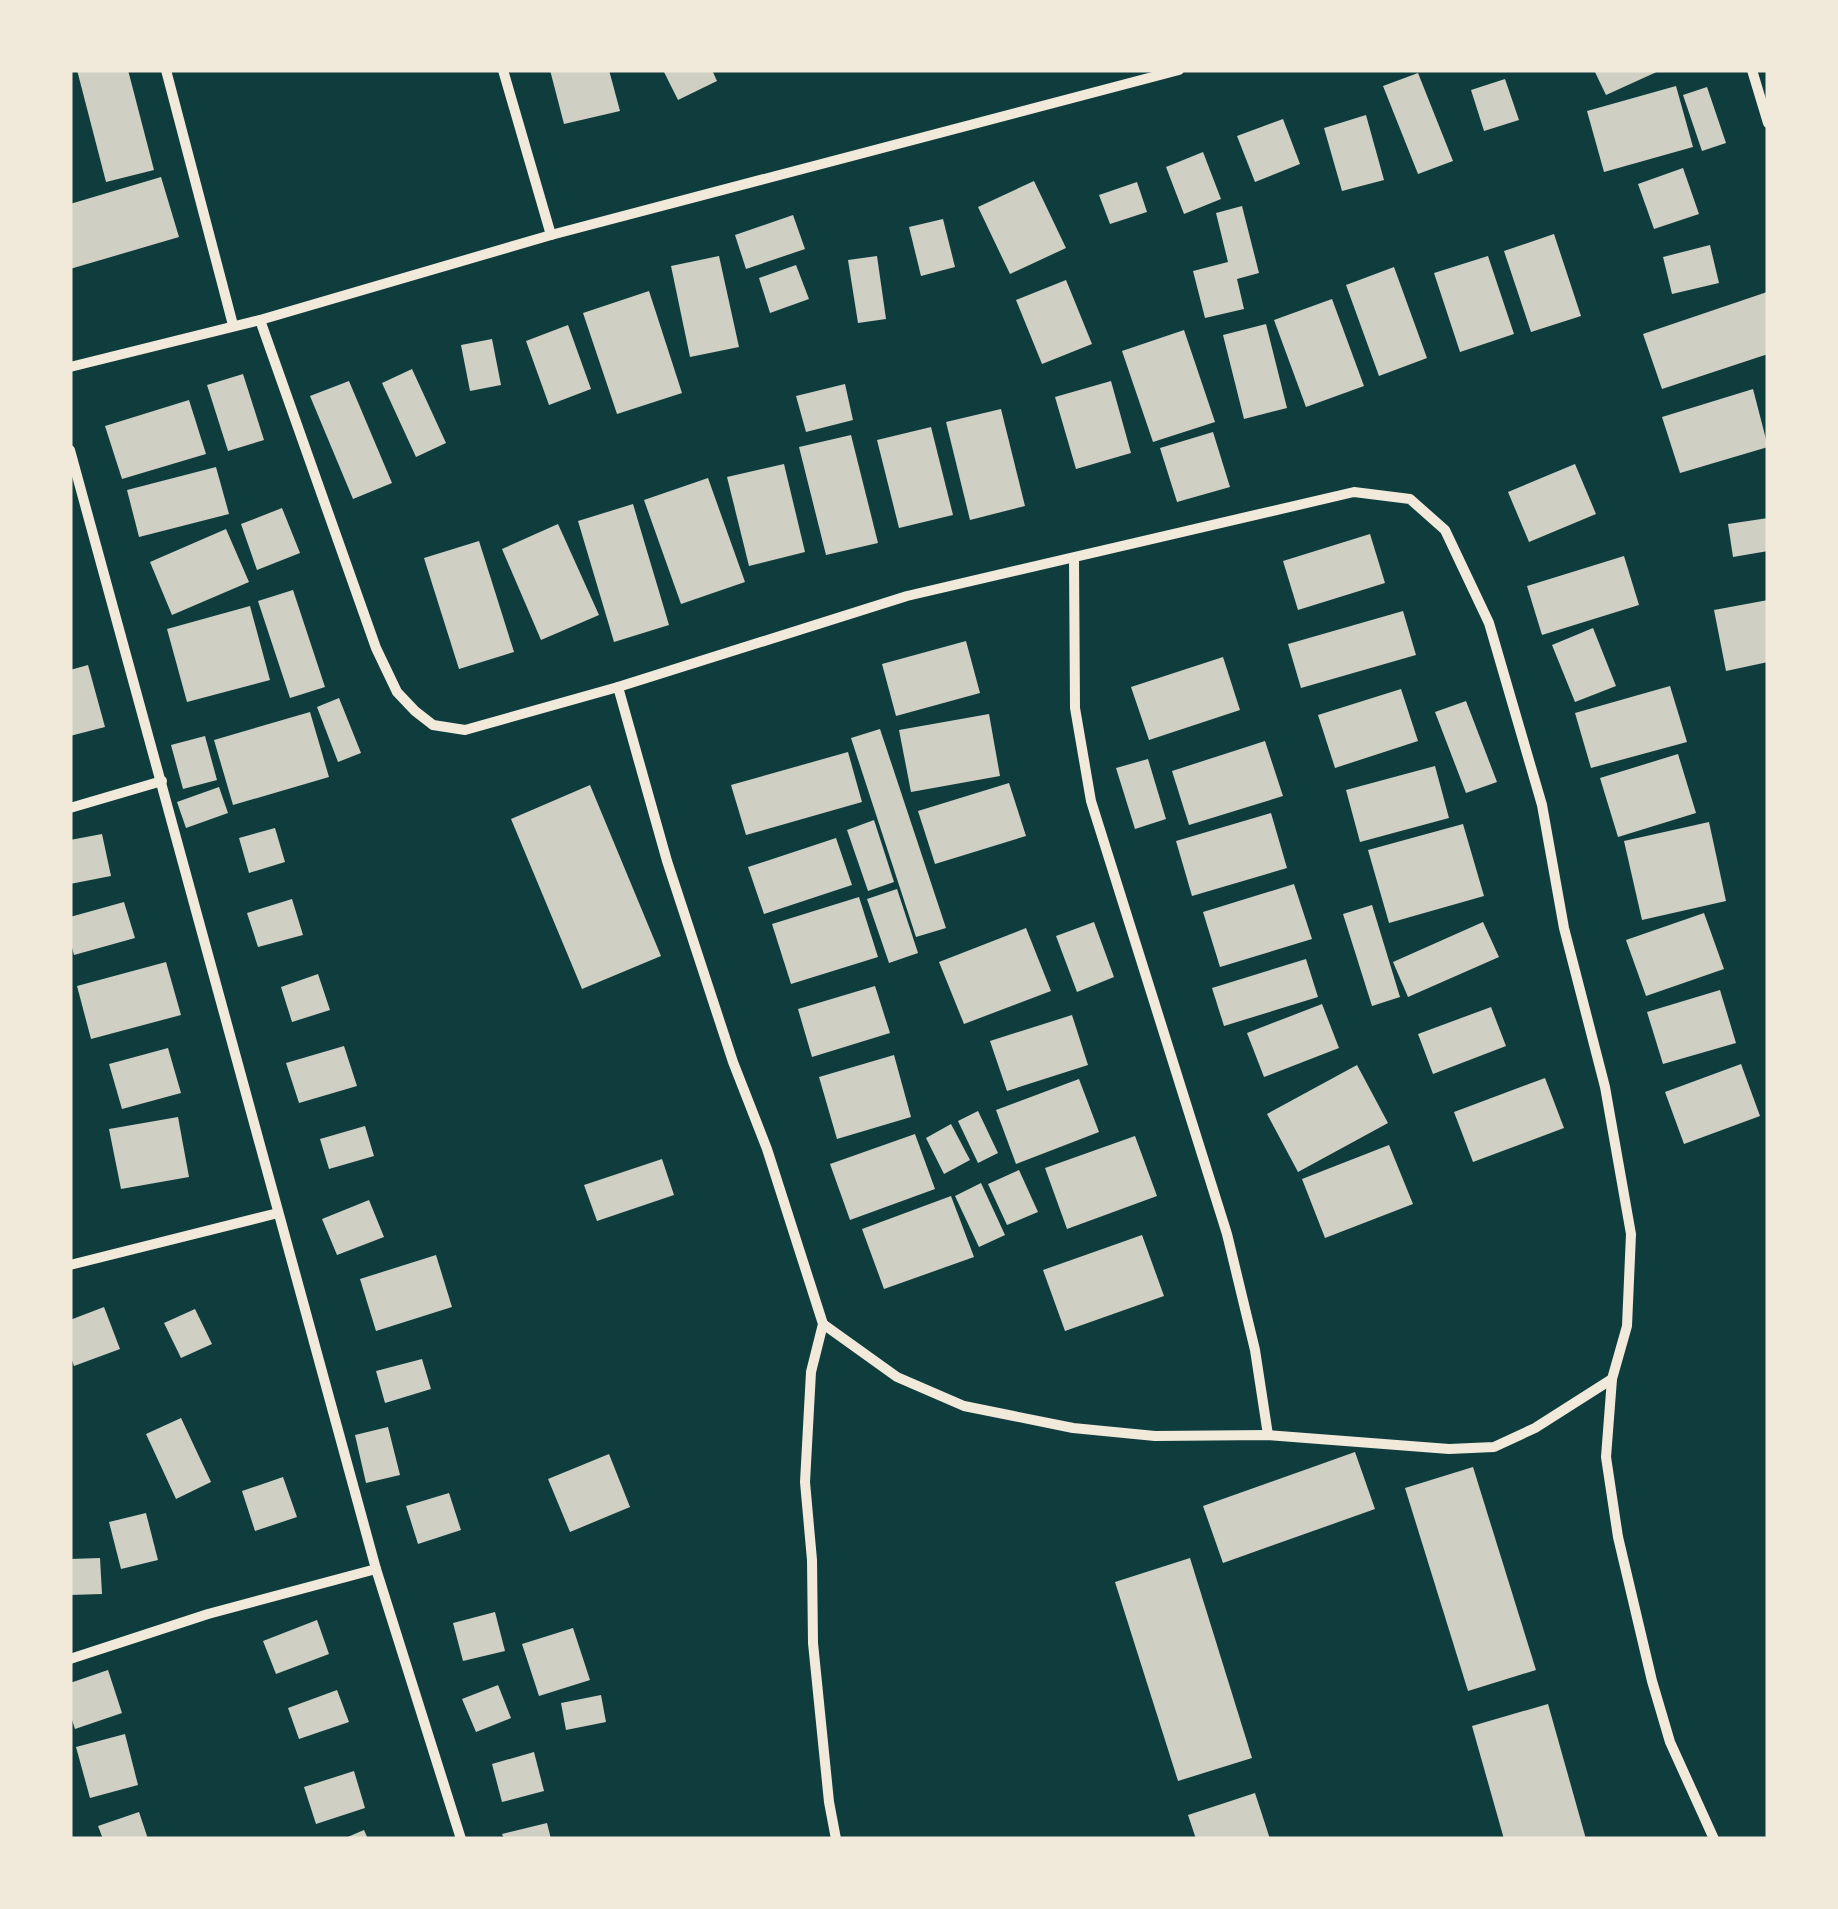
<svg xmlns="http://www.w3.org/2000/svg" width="1838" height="1909" font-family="'Titillium Web',sans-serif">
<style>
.building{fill:#cfcfc3}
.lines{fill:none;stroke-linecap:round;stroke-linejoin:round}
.minor{stroke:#f1e9da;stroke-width:10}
</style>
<rect width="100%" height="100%" fill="#0f3d3e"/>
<g class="building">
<polygon points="77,70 128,70 154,170 106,182"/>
<polygon points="550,70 609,70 620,111 564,124"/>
<polygon points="663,70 712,70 717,81 678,100"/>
<polygon points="1594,70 1661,70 1606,95"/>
<polygon points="1418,73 1453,161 1418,174 1383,86"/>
<polygon points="1505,79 1519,120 1484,131 1471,90"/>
<polygon points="1676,86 1693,147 1604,172 1587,111"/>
<polygon points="1707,87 1726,143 1702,151 1683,95"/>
<polygon points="1366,115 1384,180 1342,191 1324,128"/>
<polygon points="1283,119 1300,164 1255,182 1237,136"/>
<polygon points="1203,152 1221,199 1184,214 1166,167"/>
<polygon points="1683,168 1699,214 1654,229 1638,184"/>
<polygon points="161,177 179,237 70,269 70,204"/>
<polygon points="1034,181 1066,248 1010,274 978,207"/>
<polygon points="1137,182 1147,212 1110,224 1099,195"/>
<polygon points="1242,206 1259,273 1237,279 1244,309 1205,318 1193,271 1228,262 1216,213"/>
<polygon points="793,215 805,249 746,269 735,235"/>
<polygon points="943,219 955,267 921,276 909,227"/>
<polygon points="1554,234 1581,316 1531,332 1504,251"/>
<polygon points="1710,245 1719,283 1672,294 1663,257"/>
<polygon points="719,256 739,347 690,357 671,266"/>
<polygon points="877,256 886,319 858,323 848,260"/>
<polygon points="1488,256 1514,334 1460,352 1434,273"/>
<polygon points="796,265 809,299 770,313 759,278"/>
<polygon points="1394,267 1427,358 1379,376 1346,285"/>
<polygon points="1066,280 1092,344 1042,364 1016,300"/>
<polygon points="649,291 682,393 617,414 583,313"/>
<polygon points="1767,292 1768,354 1662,389 1643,334"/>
<polygon points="1332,299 1364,386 1306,407 1274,320"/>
<polygon points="1266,324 1287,408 1244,419 1223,335"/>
<polygon points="568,325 591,389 549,405 526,341"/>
<polygon points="1184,330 1215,422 1153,442 1122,351"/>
<polygon points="492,339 501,385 470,391 461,345"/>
<polygon points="412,369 446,443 416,457 382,383"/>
<polygon points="243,374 264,440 228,451 207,385"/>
<polygon points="349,381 392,483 353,499 310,396"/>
<polygon points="1111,381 1131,453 1076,469 1055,397"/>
<polygon points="845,384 853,420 806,432 796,396"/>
<polygon points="1753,389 1768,447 1680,473 1662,417"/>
<polygon points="189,400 206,454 122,479 105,426"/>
<polygon points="1001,409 1025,506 970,520 946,422"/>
<polygon points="931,427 953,515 899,528 877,440"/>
<polygon points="1213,432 1230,487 1177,502 1160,448"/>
<polygon points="851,435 878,543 826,555 799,447"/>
<polygon points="784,464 805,552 749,566 727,477"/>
<polygon points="1575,464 1596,514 1529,542 1508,492"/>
<polygon points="216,467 229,514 139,537 127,490"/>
<polygon points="708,478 745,582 681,604 644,500"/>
<polygon points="633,504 669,625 614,642 578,521"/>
<polygon points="282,508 300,553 257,570 241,524"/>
<polygon points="1768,518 1768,551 1733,557 1728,524"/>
<polygon points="558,524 599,615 541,640 502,549"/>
<polygon points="226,529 249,582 172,615 150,562"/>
<polygon points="1370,534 1385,583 1298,610 1283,561"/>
<polygon points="479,541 514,652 459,669 424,558"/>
<polygon points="1624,556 1639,605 1542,635 1527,586"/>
<polygon points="293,590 325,687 290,698 258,601"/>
<polygon points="1768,600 1768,662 1726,671 1714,610"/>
<polygon points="250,606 270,680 187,702 167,629"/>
<polygon points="1403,611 1416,655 1301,688 1288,644"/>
<polygon points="1593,628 1616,686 1575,702 1552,645"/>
<polygon points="966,641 980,693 896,716 882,664"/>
<polygon points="1223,657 1240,710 1149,740 1131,687"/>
<polygon points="88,665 105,727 70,736 70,670"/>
<polygon points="1670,686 1687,742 1591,768 1575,713"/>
<polygon points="1401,689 1418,741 1335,768 1318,715"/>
<polygon points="339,698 361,753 338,762 317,707"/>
<polygon points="1466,701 1497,782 1466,793 1435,712"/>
<polygon points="310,712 329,777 233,805 214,740"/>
<polygon points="989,714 1000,776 911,792 899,730"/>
<polygon points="880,729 946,928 916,937 851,738"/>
<polygon points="205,736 217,780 183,789 171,745"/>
<polygon points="1265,741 1283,796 1189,825 1172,771"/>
<polygon points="848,752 862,802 746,835 731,785"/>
<polygon points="1678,754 1696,813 1618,837 1600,778"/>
<polygon points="1148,759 1166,819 1135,829 1116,768"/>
<polygon points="1435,766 1449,818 1360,842 1346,790"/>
<polygon points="1009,783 1026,836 935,864 918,811"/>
<polygon points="590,785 661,956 582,989 511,819"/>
<polygon points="219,787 228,813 186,828 177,802"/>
<polygon points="1271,813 1287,868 1192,896 1176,841"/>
<polygon points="874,820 894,882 868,891 847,830"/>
<polygon points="1709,822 1726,901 1642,920 1624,841"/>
<polygon points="1463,824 1484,896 1389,923 1368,850"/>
<polygon points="275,828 285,862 249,873 239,838"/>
<polygon points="102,834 111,876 70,884 70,840"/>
<polygon points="836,838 852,885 764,914 748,867"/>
<polygon points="1294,884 1312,939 1220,967 1203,912"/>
<polygon points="897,889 918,953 889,963 867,899"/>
<polygon points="859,897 878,957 791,984 772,924"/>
<polygon points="292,899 303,935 258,947 247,913"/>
<polygon points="124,902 135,938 74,955 70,940 70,917"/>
<polygon points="1372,905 1400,997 1372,1006 1343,914"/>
<polygon points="1704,913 1724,969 1646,996 1626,940"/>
<polygon points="1094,922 1114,977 1077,992 1056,936"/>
<polygon points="1483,922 1499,957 1408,997 1393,962"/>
<polygon points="1026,928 1051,991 964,1024 939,962"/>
<polygon points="1306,959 1318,997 1224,1026 1212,988"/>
<polygon points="166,962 181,1015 91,1039 77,986"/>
<polygon points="318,974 330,1010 292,1022 281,987"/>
<polygon points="875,986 890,1033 812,1057 798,1009"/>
<polygon points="1720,990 1736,1043 1663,1064 1647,1012"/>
<polygon points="1322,1004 1339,1048 1264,1077 1247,1033"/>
<polygon points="1491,1007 1506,1046 1433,1074 1418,1034"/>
<polygon points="1072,1015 1088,1065 1007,1091 990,1041"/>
<polygon points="344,1046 357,1086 299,1103 286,1063"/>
<polygon points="168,1048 181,1093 122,1109 109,1064"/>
<polygon points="894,1055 911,1117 837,1139 819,1077"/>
<polygon points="1741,1064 1760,1116 1684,1144 1665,1092"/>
<polygon points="1357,1065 1388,1123 1298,1172 1267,1114"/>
<polygon points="1545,1078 1564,1128 1473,1162 1454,1112"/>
<polygon points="1079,1079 1099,1132 1016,1164 996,1110"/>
<polygon points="978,1111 998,1153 978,1163 958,1121"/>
<polygon points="178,1117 189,1177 121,1189 109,1129"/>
<polygon points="951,1124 970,1160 944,1174 926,1138"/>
<polygon points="365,1126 374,1156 329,1169 320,1139"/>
<polygon points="915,1134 935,1189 850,1220 830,1164"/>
<polygon points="1135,1136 1157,1196 1067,1229 1045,1168"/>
<polygon points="1389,1145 1413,1204 1325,1238 1302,1179"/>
<polygon points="662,1159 674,1195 597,1221 584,1185"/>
<polygon points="1019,1170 1038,1212 1007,1225 988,1184"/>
<polygon points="981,1183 1005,1235 979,1247 955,1196"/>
<polygon points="951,1196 974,1257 884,1289 862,1229"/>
<polygon points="369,1200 384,1237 337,1255 322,1219"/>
<polygon points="1142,1235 1164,1296 1065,1331 1043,1270"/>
<polygon points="436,1255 452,1307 376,1331 360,1279"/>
<polygon points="104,1307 120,1349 74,1366 70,1355 70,1320"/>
<polygon points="195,1309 212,1344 181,1358 164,1323"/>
<polygon points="422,1359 431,1389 385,1403 376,1371"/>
<polygon points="181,1418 211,1482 176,1499 146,1434"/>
<polygon points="388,1427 400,1475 366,1483 355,1435"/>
<polygon points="1355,1452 1375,1509 1223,1563 1203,1506"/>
<polygon points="609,1454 630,1507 570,1532 548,1479"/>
<polygon points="1473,1467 1536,1670 1468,1691 1405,1488"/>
<polygon points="283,1477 297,1517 255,1531 242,1491"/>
<polygon points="449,1493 461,1530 418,1544 406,1506"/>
<polygon points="146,1513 158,1560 121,1569 109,1522"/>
<polygon points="100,1558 102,1594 70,1595 70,1559"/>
<polygon points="1190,1558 1252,1758 1178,1781 1115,1582"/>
<polygon points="495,1612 505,1651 463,1661 453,1623"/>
<polygon points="317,1620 329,1654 276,1674 263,1641"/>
<polygon points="573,1628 590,1680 539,1696 522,1644"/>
<polygon points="108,1670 122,1713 75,1729 70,1714 70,1683"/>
<polygon points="498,1685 511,1718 476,1732 462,1699"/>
<polygon points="337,1690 349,1722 299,1739 288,1708"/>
<polygon points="601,1695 606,1722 566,1730 561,1703"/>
<polygon points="1548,1704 1586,1839 1504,1839 1472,1726"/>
<polygon points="125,1734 138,1785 90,1798 76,1747"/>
<polygon points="534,1752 544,1791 502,1802 492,1764"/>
<polygon points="354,1771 365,1808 316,1824 304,1787"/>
<polygon points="1255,1793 1270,1839 1196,1839 1188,1815"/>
<polygon points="139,1812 148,1839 103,1839 98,1826"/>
<polygon points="547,1823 551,1839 504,1839 502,1834"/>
<polygon points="364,1830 368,1839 343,1839"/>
</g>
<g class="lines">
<g class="minor">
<polyline points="166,70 233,325"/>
<polyline points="503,70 551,235"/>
<polyline points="1752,70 1768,123"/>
<polyline points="260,320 376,648 397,692 415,711 433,725 465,730 618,687 907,596 1354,492 1410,499 1445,530 1489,623 1542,805 1564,928 1605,1087 1631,1234 1627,1326 1612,1379 1606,1457 1618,1537 1652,1681 1670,1742 1714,1839"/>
<polyline points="70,367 260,320 551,235 1179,70"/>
<polyline points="70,450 376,1569 461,1839"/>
<polyline points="1074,559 1075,708 1091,801 1227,1234 1255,1350 1268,1435"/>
<polyline points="618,687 667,861 733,1062 767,1149 823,1324 811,1372 805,1482 812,1560 813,1643 829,1802 836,1839"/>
<polyline points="70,808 162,781"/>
<polyline points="70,1265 278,1213"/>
<polyline points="823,1324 897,1377 964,1406 1073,1428 1155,1436 1268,1435 1449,1449 1494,1447 1535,1428 1612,1379"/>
<polyline points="70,1659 208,1614 376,1569"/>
</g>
</g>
<rect width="1838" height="1909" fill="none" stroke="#f1e9da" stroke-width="145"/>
</svg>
